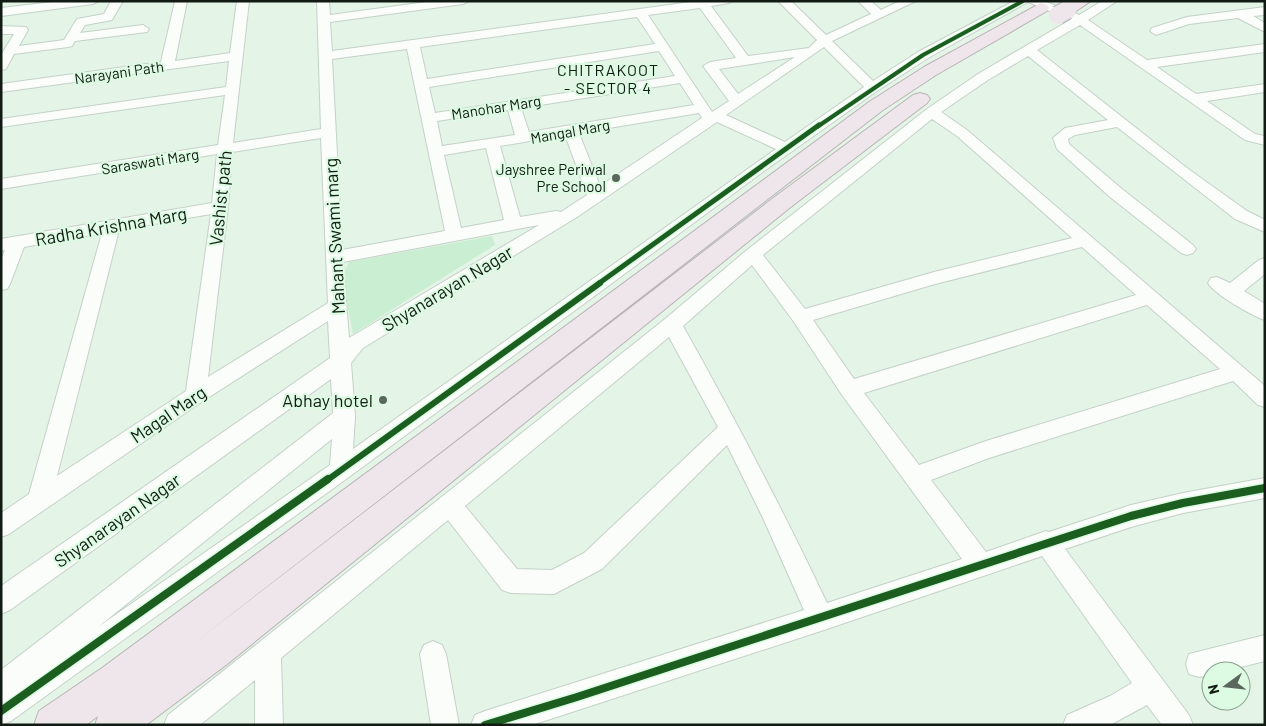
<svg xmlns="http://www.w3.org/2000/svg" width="1266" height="726" font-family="Barlow,sans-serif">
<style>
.green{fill:#caeed2}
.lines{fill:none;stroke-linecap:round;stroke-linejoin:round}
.minor-casing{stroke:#c4d1c7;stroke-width:2}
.highway-casing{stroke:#b8b4b6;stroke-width:2}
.minor{fill:#fbfdfb;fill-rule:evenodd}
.highway{fill:#eee6ea;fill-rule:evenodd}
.highway-bridge-casing{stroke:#b8b4b6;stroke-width:20;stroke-linecap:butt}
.highway-bridge{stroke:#eee6ea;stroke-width:18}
.cycleway-far3-casing{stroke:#ddfbe3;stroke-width:5.5}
.cycleway-far2-casing{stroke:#ddfbe3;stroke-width:8}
.cycleway-far1-casing{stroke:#ddfbe3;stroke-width:9}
.cycleway-casing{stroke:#ddfbe3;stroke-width:11}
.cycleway-far3{stroke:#1b5e20;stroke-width:4}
.cycleway-far2{stroke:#1b5e20;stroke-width:5}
.cycleway-far1{stroke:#1b5e20;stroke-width:6}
.cycleway{stroke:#1b5e20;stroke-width:8}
.poi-dot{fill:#5b675d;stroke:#ddfbe3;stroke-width:2}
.labels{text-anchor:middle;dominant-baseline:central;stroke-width:4.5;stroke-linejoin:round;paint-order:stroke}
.far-street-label{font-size:15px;fill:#111b13;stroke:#ddfbe3}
.far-poi-label{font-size:15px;fill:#111b13;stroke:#ddfbe3;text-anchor:end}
.far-neighbourhood-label{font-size:16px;letter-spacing:1px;fill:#111b13;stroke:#ddfbe3}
.street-label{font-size:18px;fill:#111b13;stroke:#ddfbe3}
.poi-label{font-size:18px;fill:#111b13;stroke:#ddfbe3;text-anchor:end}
</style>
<rect width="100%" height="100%" fill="#e4f4e7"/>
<polygon class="green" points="492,236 495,245 353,334 342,277 349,262"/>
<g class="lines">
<defs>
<g id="minor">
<polygon points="61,1 99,1 93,4 1,16 1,8"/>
<polygon points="111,1 123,1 112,20 85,25 80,33 143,25 149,29 147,32 75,41 72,46 68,47 14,54 6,69 1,70 1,55 14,34 1,34 1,26 26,27 28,30 19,46 64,40 77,19 104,14"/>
<path d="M175,1H187L175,61L230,53L237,1H249L233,143L321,129L317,1H329L330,15L434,1H469L463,4L330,22L332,51L698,1H731L729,3L711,6L748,56L809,48L817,40L778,1H791L826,35L871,14L858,1H871L881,10L900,1H916L832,41L873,81L918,52L1014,1H1044L1079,15L1102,1H1117L1088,20L1147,60L1265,44V52L1157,67L1196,94L1265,84V92L1207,101L1255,134L1265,136V145L1245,140L1080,25L1037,50L1187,168L1247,211L1265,220V232L1235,219L1117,127L1075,135L1068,139L1069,144L1122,189L1193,245L1196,249L1193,253L1187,255L1181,253L1110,197L1057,149L1053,138L1065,128L1108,120L1028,56L988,80L941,112L967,130L1265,386V407L1258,405L1233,381L989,458L931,480L986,552L1046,531L1049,532L1131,505L1183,493L1265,478V498L1183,513L1131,527L1065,549L1189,715L1193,725H1162L1147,705L1110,725H1063L1067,715L1110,696L1132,683L1042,556L821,631L532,725H471L475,715L485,711L804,610L763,518L727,445L602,569L554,594L511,593L502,590L448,520L281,658L283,725H255V680L200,725H164L168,715L665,319L747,250L927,109L978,74L1070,20L1028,2L928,58L877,91L760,174L349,477L11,721L1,725V670L333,413L331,379L10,610L1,614V586L330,358L328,321L203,401L47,508L9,534L1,537V513L29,494L102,233L24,247L10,284L7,289L1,290V260L5,250L1,251V239L212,203L217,154L1,189V179L218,145L225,95L1,127V119L226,87L229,61L1,92V84L161,62ZM700,8L736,58L710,62L703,66L729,101L712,112L648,15ZM637,17L655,44L427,79L420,47ZM824,47L864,87L785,142L726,115ZM407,49L445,231L342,250L332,59ZM659,51L675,76L435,113L429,87ZM795,57L738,94L719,69ZM680,83L694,105L529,132L521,108ZM508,110L515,135L442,146L437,121ZM699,113L702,118L600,186L579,133ZM932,119L957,136L1072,238L934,272L805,309L763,255ZM717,122L776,149L353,449L355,417L351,363L363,348L577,217ZM565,135L587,195L561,212L556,211L520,217L500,146ZM321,138L328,303L208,377L228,207L232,152ZM486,148L504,220L461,228L444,155ZM211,214L186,391L57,476L119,230ZM539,225L349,338L343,262ZM1082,247L1136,295L854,379L813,320L935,284ZM752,265L794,322L842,395L962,559L827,603C782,508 734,417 683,326ZM1147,305L1220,369L986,441L919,465L864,393ZM669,337L718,427L584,553L552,570L517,569L465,506ZM332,439L330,465L98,627Z"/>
<polygon points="1265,7 1265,15 1253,16 1265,23 1265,32 1238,18 1189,24 1156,35 1150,31 1152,28 1187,17"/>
<path d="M1265,258V274L1244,291L1265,304V320C1252,316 1214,294 1208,283L1211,278L1217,277L1230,283L1259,260Z"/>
<polygon points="1265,635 1265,661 1225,671 1211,671 1211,675 1199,677 1189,674 1186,664 1189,654"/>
<polygon points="433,641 442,645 446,654 459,725 431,725 420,654 424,645"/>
</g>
<g id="highway">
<polygon points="1071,1 1091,1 1073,13 1061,13 1059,10"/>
<polygon points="1041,3 1047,5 1049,8 1047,11 936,75 883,110 194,643 776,196 913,95 920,93 927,95 930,99 927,103 792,206 226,665 146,725 95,725 98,716 86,725 34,725 39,711 102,668 869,102 924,67"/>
</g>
</defs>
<use href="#minor" class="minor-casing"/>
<use href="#highway" class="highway-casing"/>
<use href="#minor" class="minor"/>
<use href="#highway" class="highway"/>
<defs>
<polyline id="highway-bridge" points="1058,15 1067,10"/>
</defs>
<use href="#highway-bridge" class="highway-bridge-casing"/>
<use href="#highway-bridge" class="highway-bridge"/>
<defs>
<polyline id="cycleway-far3" points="817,127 923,55 1023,1"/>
<polyline id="cycleway-far2" points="598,284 819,125"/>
<polyline id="cycleway-far1" points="326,481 600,283"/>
<g id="cycleway">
<polyline points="1,711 328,479"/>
<polyline points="485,725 577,697 1131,516 1183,503 1265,488"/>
</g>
</defs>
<use href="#cycleway-far3" class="cycleway-far3-casing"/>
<use href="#cycleway-far2" class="cycleway-far2-casing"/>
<use href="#cycleway-far1" class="cycleway-far1-casing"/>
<use href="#cycleway" class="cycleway-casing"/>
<use href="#cycleway-far3" class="cycleway-far3"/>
<use href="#cycleway-far2" class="cycleway-far2"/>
<use href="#cycleway-far1" class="cycleway-far1"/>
<use href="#cycleway" class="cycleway"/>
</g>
<g class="poi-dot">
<circle cx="616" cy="178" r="5"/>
<circle cx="383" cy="400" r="5"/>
</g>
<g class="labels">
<g class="far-street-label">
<text transform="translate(119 72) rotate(-8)">Narayani Path</text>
<text transform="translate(496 107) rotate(-9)">Manohar Marg</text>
<text transform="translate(570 131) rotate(-10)">Mangal Marg</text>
<text transform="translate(150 161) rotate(-9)">Saraswati Marg</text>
</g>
<g class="far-poi-label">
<text x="606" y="169">Jayshree Periwal<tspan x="606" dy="17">Pre School</tspan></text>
</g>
<g class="far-neighbourhood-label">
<text x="608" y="69">CHITRAKOOT<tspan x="608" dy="18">- SECTOR 4</tspan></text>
</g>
<g class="street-label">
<text transform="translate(220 198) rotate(-84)">Vashist path</text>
<text transform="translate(111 226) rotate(-10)">Radha Krishna Marg</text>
<text transform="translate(334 236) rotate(-93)">Mahant Swami marg</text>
<text transform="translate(447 288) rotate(-31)">Shyanarayan Nagar</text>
<text transform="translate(168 414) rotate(-34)">Magal Marg</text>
<text transform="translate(117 520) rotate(-35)">Shyanarayan Nagar</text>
</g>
<g class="poi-label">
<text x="373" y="400">Abhay hotel</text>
</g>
</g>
<rect width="1266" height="726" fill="none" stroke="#111b13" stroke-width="5"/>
<g transform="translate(1226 686) rotate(255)"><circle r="24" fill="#ddfbe3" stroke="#8ba190"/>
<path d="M0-4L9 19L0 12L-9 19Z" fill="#5b675d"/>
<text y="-8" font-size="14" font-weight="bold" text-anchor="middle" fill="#111b13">N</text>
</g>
</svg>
